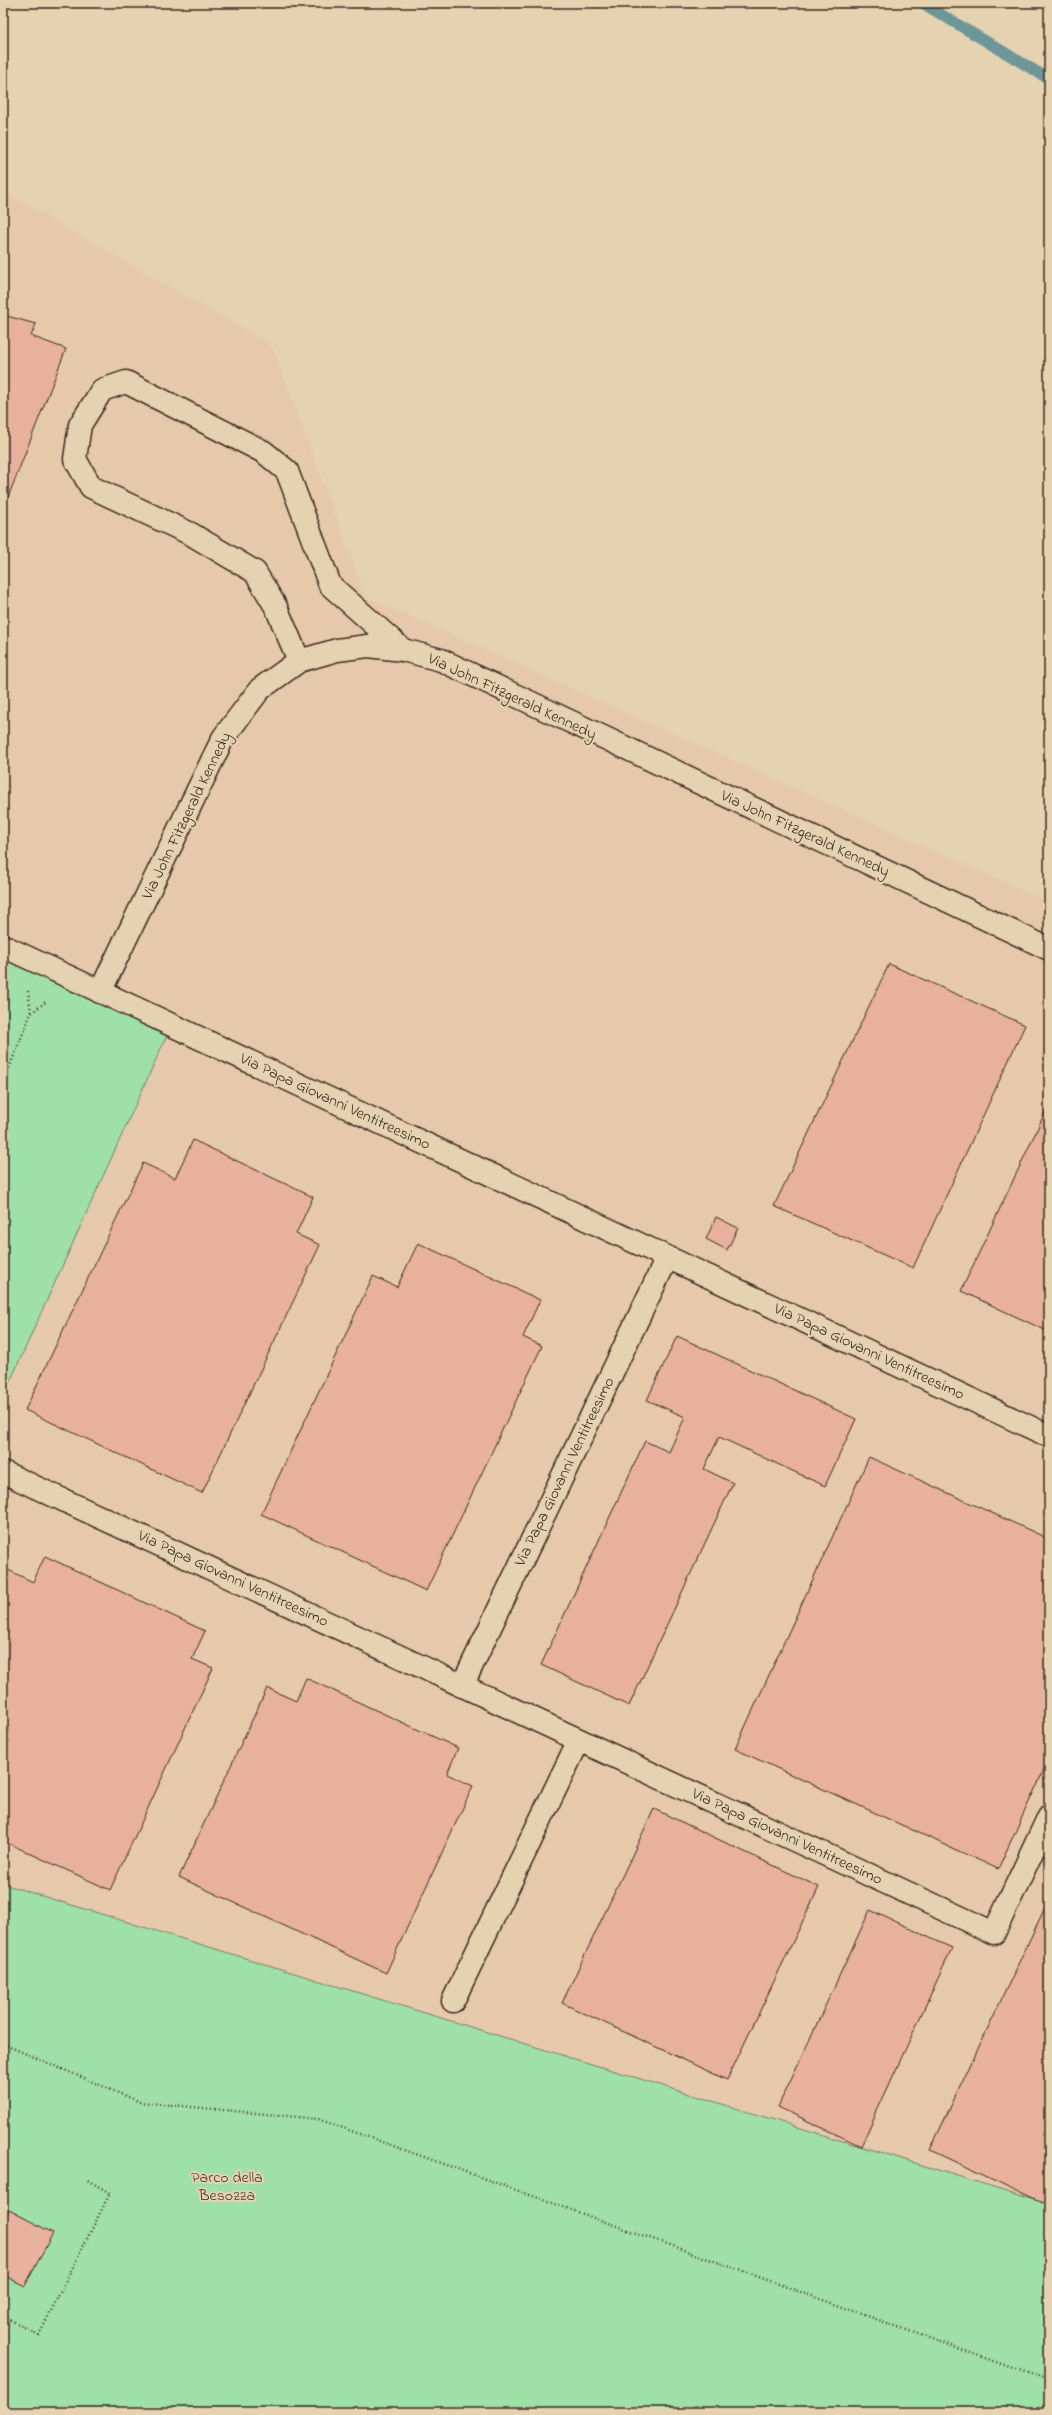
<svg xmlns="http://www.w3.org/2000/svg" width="1052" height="2415" font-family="'Indie Flower',sans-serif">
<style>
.built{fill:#e6c8aa}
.green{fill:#9fdfa8;stroke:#6d8463}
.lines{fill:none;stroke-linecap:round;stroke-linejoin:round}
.stream{stroke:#6d9698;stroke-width:11}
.building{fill:#e7b19c;stroke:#3b2a1e}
.minor-casing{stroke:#3b2a1e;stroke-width:25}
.path{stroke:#3b2a1e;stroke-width:2.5;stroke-dasharray:1 3;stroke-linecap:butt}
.minor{stroke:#e5d2b0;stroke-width:22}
.labels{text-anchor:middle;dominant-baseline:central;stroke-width:4;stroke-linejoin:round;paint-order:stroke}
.street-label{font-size:16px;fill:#3b2a1e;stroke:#e5d2b0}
.park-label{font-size:16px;fill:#453c2c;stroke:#e5d2b0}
</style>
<rect width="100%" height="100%" fill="#e5d2b0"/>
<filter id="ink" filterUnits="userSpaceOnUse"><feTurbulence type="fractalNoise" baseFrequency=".025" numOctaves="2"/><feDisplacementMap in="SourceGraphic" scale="8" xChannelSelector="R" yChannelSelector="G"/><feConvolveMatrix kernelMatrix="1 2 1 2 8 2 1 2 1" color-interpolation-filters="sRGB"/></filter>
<g filter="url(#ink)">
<polygon class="built" points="3,192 271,345 366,597 1049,902 1049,2267 3,1896"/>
<g class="green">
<polygon points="3,945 173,1022 3,1397"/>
<polygon points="3,1884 1049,2204 1049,2412 3,2412"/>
</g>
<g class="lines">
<polyline class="stream" points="922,3 1049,79"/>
</g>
<g class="building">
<polygon points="3,315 36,324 31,336 66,349 3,510"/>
<polygon points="889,964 1025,1025 913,1268 774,1206"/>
<polygon points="1049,1104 1049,1332 961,1291"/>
<polygon points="193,1140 313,1197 296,1234 320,1245 202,1493 25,1410 143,1163 175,1178"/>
<polygon points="716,1217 738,1228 727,1250 706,1239"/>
<polygon points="418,1243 540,1300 523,1337 542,1346 426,1591 261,1514 373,1276 397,1287"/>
<polygon points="677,1336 856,1419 825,1486 719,1437 704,1469 733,1483 629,1706 541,1665 645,1441 669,1452 685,1417 647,1400"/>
<polygon points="869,1457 1049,1539 1049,1759 998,1869 735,1749"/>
<polygon points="45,1556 205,1631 192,1659 213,1668 110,1890 3,1841 3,1576 6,1569 33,1582"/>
<polygon points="306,1678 458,1748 447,1774 473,1786 386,1973 179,1877 267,1688 296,1701"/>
<polygon points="654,1809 819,1887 727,2080 562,2003"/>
<polygon points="1049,1899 1049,2206 930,2150"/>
<polygon points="870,1910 952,1948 861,2146 778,2107"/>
<polygon points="9,2210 53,2233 25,2286 3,2275 3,2222"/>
</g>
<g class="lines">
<defs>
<g id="minor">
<polyline points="299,661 276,607 255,572 191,534 91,487 75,459 80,425 102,390 126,382 264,452 287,471 330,585 403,650"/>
<polyline points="3,946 1049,1436"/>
<polyline points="100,992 223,738 260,689 299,661 337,650 368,646 403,650 441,660 1049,949"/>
<polyline points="3,1472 994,1933 1049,1816"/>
<polyline points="462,1686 667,1258"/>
<polyline points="453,2001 579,1740"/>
</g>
</defs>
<use href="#minor" class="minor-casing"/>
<g class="path">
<polyline points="28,991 31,1012"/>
<polyline points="3,1083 31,1013 47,1001"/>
<polyline points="3,2044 140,2102 318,2119 1049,2381"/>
<polyline points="3,2316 39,2335 110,2193 87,2180"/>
</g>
<use href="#minor" class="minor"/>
</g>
</g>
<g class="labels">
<g class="street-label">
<text transform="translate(512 697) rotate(25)">Via John Fitzgerald Kennedy</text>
<text transform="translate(187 816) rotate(-64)">Via John Fitzgerald Kennedy</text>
<text transform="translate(805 834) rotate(25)">Via John Fitzgerald Kennedy</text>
<text transform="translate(335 1102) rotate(25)">Via Papa Giovanni Ventitreesimo</text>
<text transform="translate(869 1352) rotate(25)">Via Papa Giovanni Ventitreesimo</text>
<text transform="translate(565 1472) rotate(-64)">Via Papa Giovanni Ventitreesimo</text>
<text transform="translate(233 1579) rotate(25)">Via Papa Giovanni Ventitreesimo</text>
<text transform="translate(787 1837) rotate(25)">Via Papa Giovanni Ventitreesimo</text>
</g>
<g class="park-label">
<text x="227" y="2178">Parco della<tspan x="227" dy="18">Besozza</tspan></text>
</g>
</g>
<rect width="1052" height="2415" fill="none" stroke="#e5d2b0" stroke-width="16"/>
<rect x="8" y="8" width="1036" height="2399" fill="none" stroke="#3b2a1e" stroke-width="1.5" filter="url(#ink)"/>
</svg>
